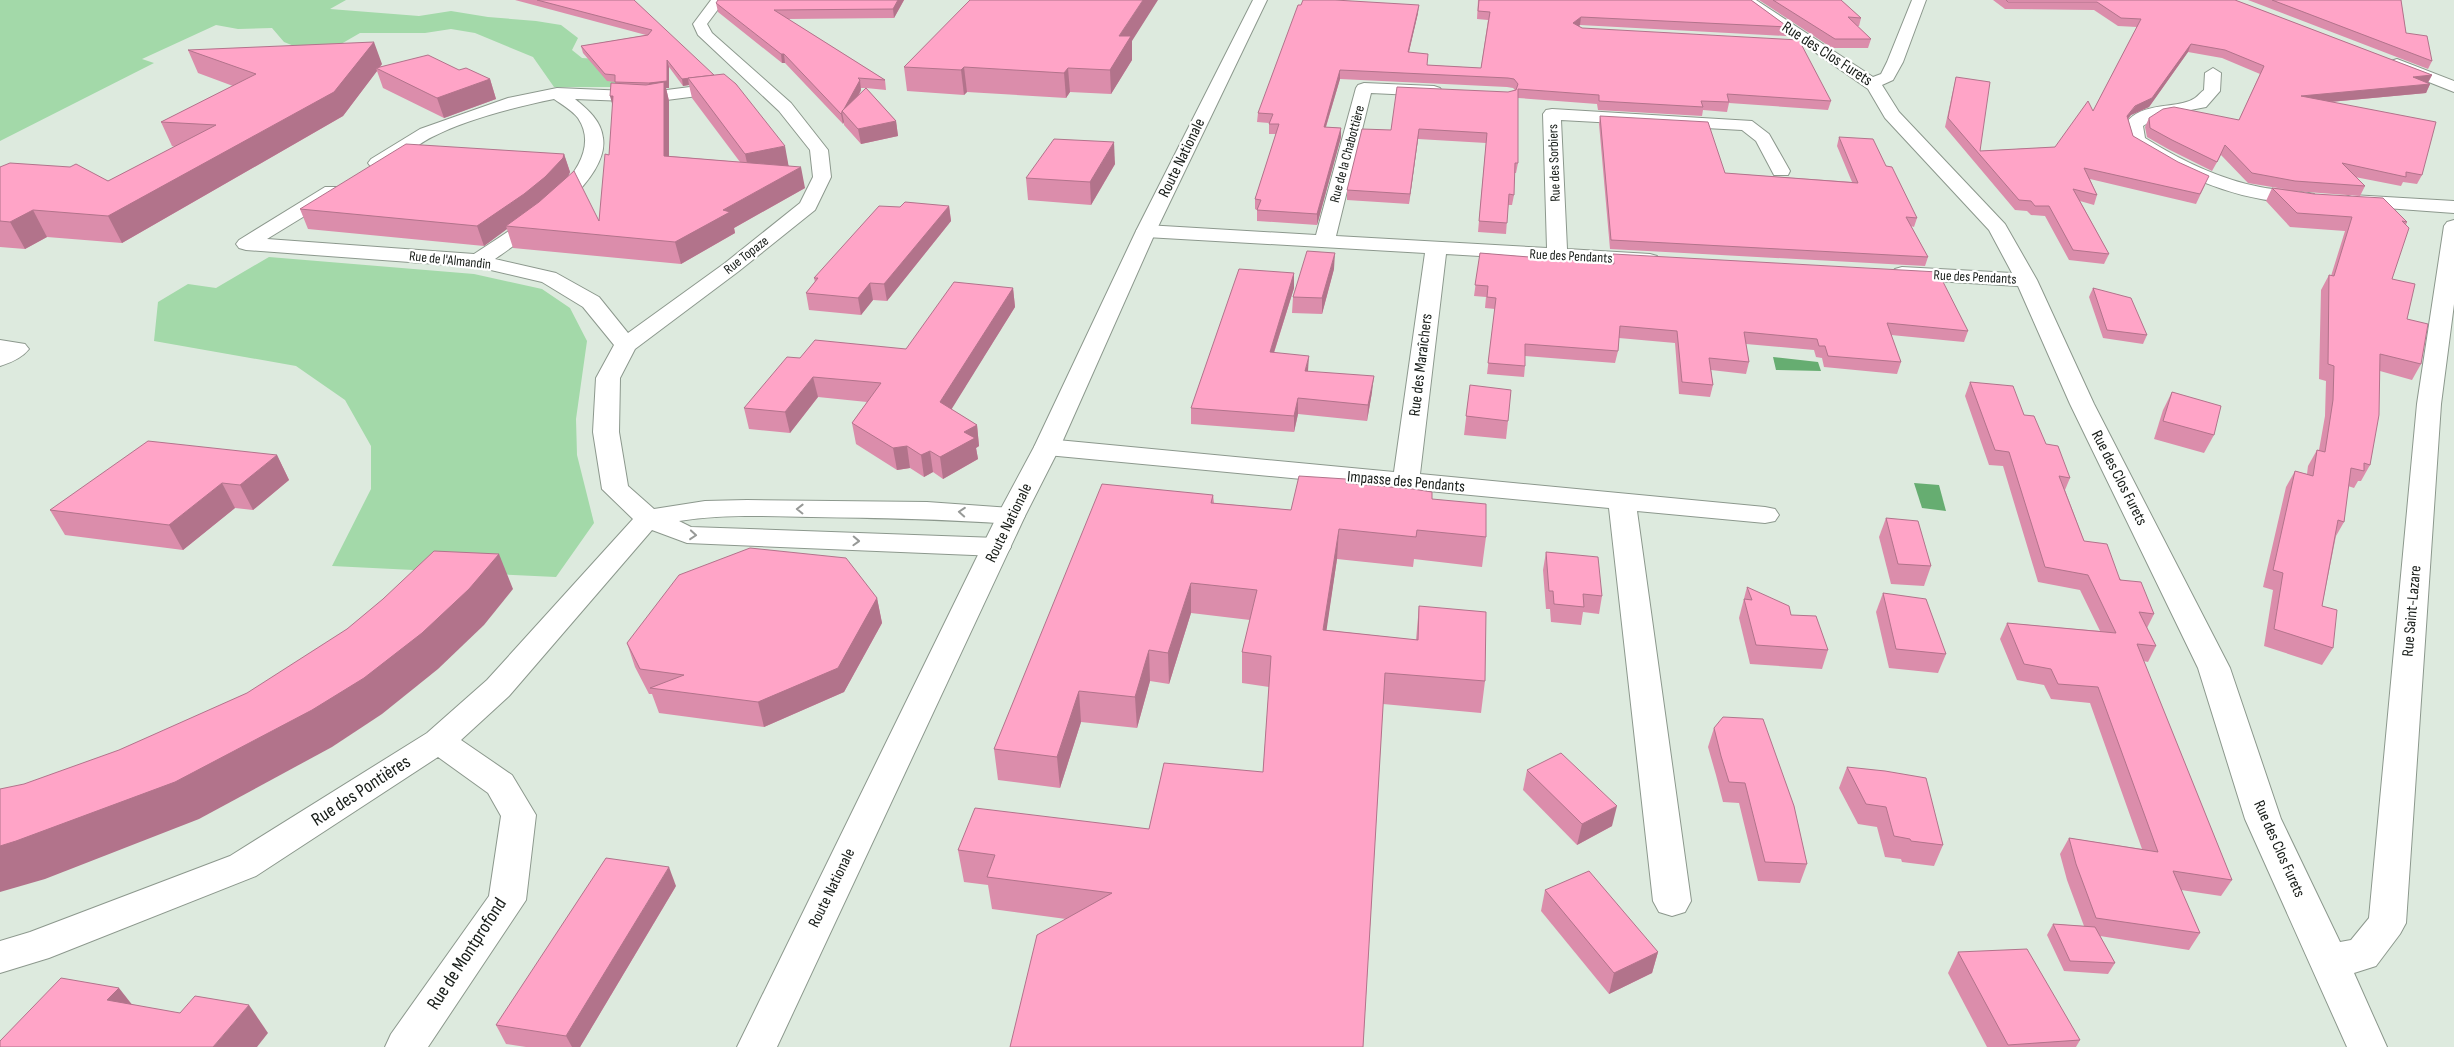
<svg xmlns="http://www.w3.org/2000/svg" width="2454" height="1047" font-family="'Sofia Sans Condensed',sans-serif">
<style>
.green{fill:#a3d9a9}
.water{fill:#66ad71}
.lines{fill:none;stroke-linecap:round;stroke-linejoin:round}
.minor-casing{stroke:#8c988d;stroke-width:2}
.major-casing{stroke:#8c988d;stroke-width:2}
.minor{fill:#fff;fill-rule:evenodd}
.major{fill:#fff;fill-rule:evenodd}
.wall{fill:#db8dab;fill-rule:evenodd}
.shaded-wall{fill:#b2738b}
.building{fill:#ffa4c7;stroke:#b2738b}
.oneway{stroke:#979997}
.labels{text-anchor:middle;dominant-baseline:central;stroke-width:4.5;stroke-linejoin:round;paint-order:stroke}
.far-street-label{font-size:14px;fill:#171c18;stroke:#fff}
.street-label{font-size:16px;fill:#171c18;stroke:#fff}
.near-street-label{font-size:19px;fill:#171c18;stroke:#fff}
</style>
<rect width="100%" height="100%" fill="#ddeade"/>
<g class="green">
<polygon points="0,0 346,0 330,9 419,16 451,11 488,17 536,21 561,25 578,38 572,50 582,58 598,59 635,87 554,87 533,57 475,33 451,29 425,33 360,33 341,44 299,48 284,42 272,28 238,29 216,25 142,59 154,63 0,141"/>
<polygon points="269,257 474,274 542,289 570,308 587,341 576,419 577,455 594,523 556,577 332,566 371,489 371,446 345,400 296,366 154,341 158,302 188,284 216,288"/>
</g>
<g class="water">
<polygon points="1773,357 1818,362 1821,371 1776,370"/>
<polygon points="1914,483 1939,485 1946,511 1922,508"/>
</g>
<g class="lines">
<defs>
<g id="minor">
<path d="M711,0H725L707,24L712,33L791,103L828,150L831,177L815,210L739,271L635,349L620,378L619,432L628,486L654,509L705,501L747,500L927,502L1011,508L1021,510L1025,516L1021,522L1011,524C945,519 879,518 812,517C768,516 723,514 679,521L691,527L997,538L1007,541L1011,547L1007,553L997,556L687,543L652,530L509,696L461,740L512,775L536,815L526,900L428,1047H385L391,1034L489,896L501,816L488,793L438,757L256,876L49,958L0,973V941L30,932L230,856L427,733L487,680L633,519L602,489L593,432L596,378L614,345L583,307L542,282L478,267L246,250L239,248L236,244L239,240L325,187H339L341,191L339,195L267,239L474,254C509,231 613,170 578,118C573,111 561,104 554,99C515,107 467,119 432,137C415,145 388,171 371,167L368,163L371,159L420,129L508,98L557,88L651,92L729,82L735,84L737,87L735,90L729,92L651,102L575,99C587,109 601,120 603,138C610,181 526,237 495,259L556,273L599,297L628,333L725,263L800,203L813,177L810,150L779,111L698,35L693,24Z"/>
<polygon points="1740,0 1756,0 1873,77 1881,74 1887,62 1912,0 1926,0 1903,62 1893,80 1882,85 1899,112 2005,224 2037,280 2094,404 2230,668 2281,819 2340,942 2351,940 2369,918 2417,404 2444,226 2447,222 2454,220 2454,304 2441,404 2406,923 2400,934 2376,966 2354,973 2387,1047 2347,1047 2245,819 2198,668 2070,404 2018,286 1902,279 1895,277 1891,273 1895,269 1902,267 2012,273 1989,230 1885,118 1868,89"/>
<polygon points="2397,59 2454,81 2454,92 2391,67 2389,64 2391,61"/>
<path d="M2213,68L2221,73L2220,91L2206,107L2159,116L2143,126L2145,138C2180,160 2219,179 2260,187C2278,191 2296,190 2314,194L2317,198L2314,202C2304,205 2293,202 2283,202C2227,197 2177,173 2130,144L2125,124C2142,100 2178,110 2195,98C2198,96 2201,92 2204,90L2205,73Z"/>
<polygon points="1364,83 1434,86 1440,88 1442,91 1440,94 1434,96 1371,93 1336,236 1547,248 1543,114 1546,110 1552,109 1752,121 1769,134 1790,171 1788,175 1774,175 1756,141 1742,130 1561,120 1567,249 1650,254 1657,256 1660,260 1657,264 1650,266 1446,254 1420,474 1765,507 1775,509 1779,515 1775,521 1765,523 1637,511 1691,901 1685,912 1672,916 1659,912 1653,901 1609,508 1047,455 1038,452 1034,447 1038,442 1047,439 1394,472 1425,253 1146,237 1139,235 1136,231 1139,227 1146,225 1316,235 1356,88 1358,85"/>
<polygon points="2352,195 2454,201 2454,213 2345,205 2342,201 2345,197"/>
<path d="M0,340L25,344L29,349C22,358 10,363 0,366Z"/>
</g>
<polygon id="major" points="1253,0 1267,0 1156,231 1060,447 1025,516 777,1047 737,1047 997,516 1034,447 1136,231"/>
</defs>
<use href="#minor" class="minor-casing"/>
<use href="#major" class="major-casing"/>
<use href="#minor" class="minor"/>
<use href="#major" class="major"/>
</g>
<g class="wall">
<path d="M515,0H634L789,166L805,188L734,228L735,233L681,264L513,248L507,229L484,246L308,229L300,209L564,154L570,172L568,176L599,221L609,155L615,84V82L607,81L583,53L581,46L646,35ZM669,67L683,86L689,85L692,98L740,162L669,156V101L666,88H669Z"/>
<path d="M904,0L894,18L788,19L885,80L886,90L866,88L896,121L898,136L861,144L844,125V122L843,124L785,63H782L718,12L716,3ZM861,88H866L859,95L861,90Z"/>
<polygon points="1478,0 1751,0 1788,27 1786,36 1580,25 1579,26 1582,28 1831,101 1828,110 1729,103 1727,112 1703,110 1702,116 1598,110 1597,104 1518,98 1518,163 1516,173 1514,173 1514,195 1512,205 1508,205 1506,234 1478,232 1486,143 1418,139 1409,204 1347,200 1347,190 1391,130 1515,90 1513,88 1507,87 1340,79 1326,127 1341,128 1341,137 1317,225 1257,221 1257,210 1255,209 1255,199 1276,134 1269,134 1269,123 1257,122 1258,113 1418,13 1409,52 1427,65 1481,68 1488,20 1477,19"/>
<polygon points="1759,0 1841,0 1861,18 1859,26 1857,26 1871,39 1868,48 1832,48"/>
<polygon points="1993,0 2235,0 2432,75 2428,83 2430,84 2426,93 2330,102 2422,175 2417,184 2403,182 2401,186 2355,177 2365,186 2360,196 2294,191 2407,222 2406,225 2392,279 2407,319 2421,364 2412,380 2380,371 2370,465 2361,481 2358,481 2354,488 2348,486 2344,522 2336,536 2322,606 2333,648 2322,665 2264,646 2273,590 2263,587 2286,487 2295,471 2307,474 2308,466 2317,450 2319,450 2325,416 2326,381 2319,379 2321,290 2329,275 2331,276 2345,231 2290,227 2266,201 2272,188 2284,189 2248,183 2221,155 2212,171 2168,149 2147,137 2145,127 2149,118 2239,120 2260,74 2222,58 2188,52 2149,107 2131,115 2128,119 2133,136 2205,185 2196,204 2090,179 2097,195 2094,205 2080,201 2109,254 2104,264 2069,260 2045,216 2031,215 2027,211 2015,210 1945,127 1954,86 1956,77 1980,151 2055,147 2093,111 2137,27 2118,26 2094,10 2005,9"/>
<polygon points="2248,0 2401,0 2406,33 2432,61 2428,69"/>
<polygon points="1132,41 1132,60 1111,94 1070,92 1066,98 967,92 964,95 907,91 904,67"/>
<polygon points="188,50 382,64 380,67 459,70 490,79 496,99 444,118 383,88 377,71 343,116 122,243 47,237 25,249 0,247 0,167 70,167 108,181 175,147 172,146 161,122 233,86 198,73"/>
<polygon points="1600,116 1725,173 1852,182 1837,146 1839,137 1886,166 1917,218 1914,227 1911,226 1928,257 1925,266 1610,249 1599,124"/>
<polygon points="1115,164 1091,205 1028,200 1026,178"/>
<polygon points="949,206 951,221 887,301 873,300 861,315 809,310 806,293 815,282 814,278 900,207"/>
<polygon points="1480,253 1611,264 1613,254 1968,331 1964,342 1891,335 1901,362 1897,374 1824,367 1822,358 1816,357 1814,350 1746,344 1749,362 1746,374 1711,370 1713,385 1710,397 1679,394 1675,343 1619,338 1618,351 1615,363 1525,356 1525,366 1524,377 1487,374 1495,309 1485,308 1486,297 1474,296"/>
<polygon points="1334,269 1322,314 1292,313 1293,297"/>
<polygon points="1294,273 1294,288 1274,353 1308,371 1372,392 1367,421 1298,414 1294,432 1191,424 1191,408"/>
<polygon points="1013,288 1015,307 951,409 977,425 979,446 976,448 978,459 943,479 933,472 924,477 910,468 897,470 856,444 852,423 867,402 818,397 790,433 749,429 744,408 800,358 906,349"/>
<polygon points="2093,288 2147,335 2143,344 2103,338 2089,297"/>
<polygon points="1970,382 2024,415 2070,478 2065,490 2084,541 2154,614 2147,628 2156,646 2148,662 2143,661 2232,880 2221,896 2181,890 2200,933 2189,950 2100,936 2115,963 2108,974 2064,971 2047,935 2053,924 2084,926 2067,880 2060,854 2069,838 2142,849 2090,703 2051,699 2044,685 2017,680 2000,639 2007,623 2100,631 2080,590 2038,582 2003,466 1989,465 1965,396"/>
<polygon points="1470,385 1508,421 1506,439 1464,435"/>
<polygon points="2172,392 2214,435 2204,453 2154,439 2163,410"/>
<polygon points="277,455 289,480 253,510 235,508 183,550 65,535 50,510"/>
<polygon points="1346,483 1432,499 1486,537 1482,567 1414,559 1413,567 1337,559 1326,630 1416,640 1419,606 1485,681 1481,713 1383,704 1363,1047 1066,919 992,909 988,885 964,882 958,850 1149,829 1263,772 1269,687 1242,683 1242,652 1250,620 1191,613 1169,684 1150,681 1137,728 1081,722 1060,788 998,780 994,749 1213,495 1214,503 1291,510"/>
<polygon points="1886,518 1931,566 1924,586 1891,584 1879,537"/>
<polygon points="1546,552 1602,596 1599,614 1583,612 1581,625 1551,622 1550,609 1546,609 1543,570"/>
<polygon points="1747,587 1791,615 1828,650 1822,669 1750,664 1739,618"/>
<polygon points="1883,593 1946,654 1938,673 1889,668 1876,612"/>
<polygon points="877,598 882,623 844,692 764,727 659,713 652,694 649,694 635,667 627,643"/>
<polygon points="1714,728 1807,864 1800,883 1758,881 1739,803 1723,802 1716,775 1708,747"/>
<polygon points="1847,767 1943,845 1934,866 1902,862 1901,859 1885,857 1877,827 1858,824 1839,788"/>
<polygon points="1527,770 1612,826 1577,845 1523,790"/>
<polygon points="676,886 580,1047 526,1047 506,1044 496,1025"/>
<polygon points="1545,890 1658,952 1652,973 1609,994 1541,911"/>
<polygon points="1958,952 2080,1040 2076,1047 1987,1047 1948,973"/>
</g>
<g class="shaded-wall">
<polygon points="898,0 904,0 894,18 893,9"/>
<polygon points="1143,0 1158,0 1132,41 1132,60 1111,94 1110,70 1119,36"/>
<polygon points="1419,5 1418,13 1407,60 1408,52"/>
<polygon points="1581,17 1580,25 1572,32 1573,23"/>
<polygon points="374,42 382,64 378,69 376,68 377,71 343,116 122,243 108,216"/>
<polygon points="2191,44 2188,52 2149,107 2131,115 2123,124 2127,116"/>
<polygon points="781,54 784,54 785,63 782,63"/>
<polygon points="667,60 669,67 669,88 666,88 669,101 669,176 664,156 649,83"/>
<polygon points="964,67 967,92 964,95 961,70"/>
<polygon points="1068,68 1070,92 1066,98 1064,73"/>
<polygon points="1340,70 1340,79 1323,136 1324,127"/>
<polygon points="714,75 688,78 689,85 683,86 682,79"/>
<polygon points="2432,75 2427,84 2413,77"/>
<polygon points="490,79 496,99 444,118 437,98"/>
<polygon points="860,80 861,90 847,116 842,112"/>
<polygon points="2430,84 2426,93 2297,105 2301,96"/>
<polygon points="610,96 613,96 615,115"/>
<polygon points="842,112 844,122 843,124 841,114"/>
<polygon points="896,121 898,136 861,144 858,129"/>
<polygon points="1341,128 1341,137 1317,225 1317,214"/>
<polygon points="1419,129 1418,139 1409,204 1410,194"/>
<polygon points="1114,142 1115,164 1091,205 1090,182"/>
<polygon points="785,146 789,168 750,176 745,154"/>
<polygon points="564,154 570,172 568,177 551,196 506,226 507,229 484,246 477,226"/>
<polygon points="801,167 805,188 734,228 735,233 681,264 675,242 723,210"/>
<polygon points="949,206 951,221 887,301 884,284"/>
<polygon points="33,210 47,237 25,249 10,222"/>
<polygon points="1335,253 1334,269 1322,314 1322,298"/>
<polygon points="1294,273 1294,288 1269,368 1270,352"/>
<polygon points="870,283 873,300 861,315 858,298"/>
<polygon points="1013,288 1015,307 943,423 940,402"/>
<polygon points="1309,356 1308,371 1305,371"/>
<polygon points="1374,376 1372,392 1367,421 1368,405"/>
<polygon points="813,377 818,397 790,433 785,412"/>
<polygon points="1298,398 1298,414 1294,432 1294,416"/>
<polygon points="977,425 979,446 976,448 978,459 943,479 940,457 964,432"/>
<polygon points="907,446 910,468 897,470 893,448"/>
<polygon points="930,451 933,472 924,477 921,455"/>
<polygon points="277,455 289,480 253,510 240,485"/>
<polygon points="222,483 235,508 183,550 169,525"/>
<polygon points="1339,529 1337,559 1322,661 1323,630"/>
<polygon points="499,554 513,589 484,625 438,669 382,714 332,747 199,819 45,879 0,892 0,846"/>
<polygon points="1191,583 1191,613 1169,684 1168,653"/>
<polygon points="877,598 882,623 844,692 764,727 758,702"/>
<polygon points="1149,650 1150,681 1137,728 1135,697"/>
<polygon points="1079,691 1081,722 1060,788 1057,757"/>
<polygon points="1617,806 1612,826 1577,845 1582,824"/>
<polygon points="669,867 676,886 580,1047 572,1047 566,1036"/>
<polygon points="1658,952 1652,973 1609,994 1614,973"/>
<polygon points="119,988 141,1016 107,1000"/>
<polygon points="249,1005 268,1033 257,1047 213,1047"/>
</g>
<g class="building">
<polygon points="537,0 634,0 714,75 682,79 667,60 667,81 649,83 615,82 615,75 605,74 581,46 648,35 652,30"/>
<polygon points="718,0 898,0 893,9 774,10 885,80 858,78 860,80 844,109 842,111 842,112 841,114 784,54 781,54 716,3"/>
<polygon points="970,0 1143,0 1119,36 1131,36 1110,70 1068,68 1064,73 964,67 961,70 904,67"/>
<polygon points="1303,0 1335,0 1419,5 1408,52 1428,54 1427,65 1481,68 1490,12 1478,11 1479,0 1751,0 1788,27 1581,17 1573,23 1582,28 1799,40 1831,101 1727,94 1729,102 1701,101 1703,107 1599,101 1599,95 1518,89 1518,163 1515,163 1514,195 1509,194 1507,223 1479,221 1487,133 1419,129 1410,194 1347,190 1362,129 1391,130 1397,87 1508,92 1516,90 1518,84 1514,79 1508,78 1340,70 1324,127 1341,128 1317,214 1257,210 1261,200 1255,199 1279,124 1269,124 1273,114 1258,113 1298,5 1301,5"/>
<polygon points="1773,0 1841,0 1861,18 1848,17 1871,39 1835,39"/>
<polygon points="2006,0 2235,0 2432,75 2413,77 2430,84 2301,96 2436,122 2422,175 2406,172 2406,177 2342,163 2365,186 2295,181 2252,173 2225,145 2217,162 2172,140 2150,128 2149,118 2163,109 2174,107 2239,120 2264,66 2225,50 2191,44 2152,98 2135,106 2127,116 2133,136 2178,162 2209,176 2200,194 2084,168 2097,195 2073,189 2109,254 2073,250 2049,206 2035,206 2031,201 2019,200 1948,118 1956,77 1990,82 1980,151 2055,147 2088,101 2093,111 2141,19 2121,18 2097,2 2008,2"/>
<polygon points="2272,0 2401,0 2406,33 2427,36 2432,61"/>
<polygon points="374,42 334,92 108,216 33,210 10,222 0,221 0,167 10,163 70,167 76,164 108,181 216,125 161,122 256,74 188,50"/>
<polygon points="428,55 459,70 466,68 490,79 437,98 376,68"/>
<polygon points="724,74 736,84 785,146 745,154 688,78"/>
<polygon points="664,82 664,156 801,167 723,210 730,212 675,242 506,226 539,202 574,171 599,221 605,154 609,155 613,96 610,96 611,83 646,85"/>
<polygon points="866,88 896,121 858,129 842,111"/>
<polygon points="1600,116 1708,122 1725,173 1858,183 1839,137 1873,139 1886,166 1892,167 1917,218 1906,217 1928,257 1611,240"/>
<polygon points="1054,139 1114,142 1090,182 1026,178"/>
<polygon points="406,144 564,154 563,158 545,177 524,194 477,226 300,209"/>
<polygon points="2272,188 2314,194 2383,198 2407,222 2402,221 2409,228 2392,279 2415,284 2407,319 2428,324 2421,364 2380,354 2379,415 2370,465 2364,463 2364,471 2351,468 2344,522 2338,520 2322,606 2337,610 2333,648 2274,629 2283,573 2273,570 2295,471 2313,476 2317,450 2325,452 2333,400 2334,366 2328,364 2329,275 2334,276 2352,217 2297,213"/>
<polygon points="905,202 949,206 884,284 870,283 858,298 806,293 818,278 814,278 879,206 900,207"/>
<polygon points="1307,251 1335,253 1322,298 1293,297"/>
<polygon points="1480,253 1614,264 1613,254 1938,272 1968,331 1887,323 1901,362 1828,356 1825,346 1819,346 1817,339 1744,332 1749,362 1709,358 1713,385 1682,382 1677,331 1620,326 1618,351 1525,344 1525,366 1488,363 1496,298 1487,297 1488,286 1475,285"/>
<polygon points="1239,269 1294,273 1270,352 1309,356 1305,371 1374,376 1368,405 1298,398 1294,416 1191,408"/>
<polygon points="954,282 1013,288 940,402 977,425 964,432 975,438 940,457 930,451 921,455 907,446 893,448 852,423 881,383 813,377 785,412 744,408 787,357 800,358 815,340 906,349"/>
<polygon points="2093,288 2131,298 2147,335 2107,330"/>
<polygon points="1970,382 2013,386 2024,415 2034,416 2046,444 2058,446 2070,478 2059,476 2084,541 2107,544 2120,580 2141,582 2154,614 2139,612 2156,646 2137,644 2232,880 2173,871 2200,933 2096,918 2076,864 2069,838 2158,852 2098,687 2058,684 2051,669 2024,664 2007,623 2116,633 2088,575 2045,567 2009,452 1995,450"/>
<polygon points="1470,385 1511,390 1508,421 1466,416"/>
<polygon points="2172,392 2221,406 2214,435 2163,421"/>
<polygon points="148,441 277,455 240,485 222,483 169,525 50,510"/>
<polygon points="1299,476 1346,479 1346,483 1413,489 1432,492 1432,499 1486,504 1486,537 1417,530 1416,537 1339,529 1323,630 1418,640 1419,606 1486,612 1485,681 1385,673 1363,1047 1010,1047 1037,935 1112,893 987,877 995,855 958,850 975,808 1149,829 1164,763 1263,772 1271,656 1242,652 1257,590 1191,583 1168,653 1149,650 1135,697 1079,691 1057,757 994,749 1102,484 1213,495 1211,503 1291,510"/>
<polygon points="1886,518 1918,521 1931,566 1898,564"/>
<polygon points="750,548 846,558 877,598 838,668 758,702 650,688 684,675 640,669 627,643 679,575"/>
<polygon points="434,551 499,554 469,589 422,633 364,678 312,710 175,782 16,841 0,846 0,789 24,784 119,750 247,693 347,629 383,599"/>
<polygon points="1546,552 1598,557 1602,596 1583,594 1584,607 1554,604 1553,591 1549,591"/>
<polygon points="1747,587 1789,606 1791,615 1816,616 1828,650 1756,645 1744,599 1752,600"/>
<polygon points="1883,593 1926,599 1946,654 1896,649"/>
<polygon points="1723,717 1763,719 1794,806 1807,864 1765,862 1745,783 1729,782 1721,756 1714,728"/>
<polygon points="1561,753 1617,806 1582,824 1527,770"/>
<polygon points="1847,767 1885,771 1926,778 1943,845 1911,841 1910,839 1894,836 1886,807 1866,804"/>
<polygon points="606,858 669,867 566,1036 496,1025"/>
<polygon points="1589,871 1658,952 1614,973 1545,890"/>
<polygon points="2053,924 2095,927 2115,963 2070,961"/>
<polygon points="2027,949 2080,1040 2008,1045 1958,952"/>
<polygon points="61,978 119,988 107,1000 180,1013 195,996 249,1005 213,1047 0,1047 0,1041"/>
</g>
<defs><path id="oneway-chevron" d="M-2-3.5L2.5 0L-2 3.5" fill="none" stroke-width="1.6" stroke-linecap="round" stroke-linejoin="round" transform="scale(1.25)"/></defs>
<g class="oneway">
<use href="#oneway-chevron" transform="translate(800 509) rotate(-179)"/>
<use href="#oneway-chevron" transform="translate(962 512) rotate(-176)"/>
<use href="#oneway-chevron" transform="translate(693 535) rotate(5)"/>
<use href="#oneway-chevron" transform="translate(856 541) rotate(2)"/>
</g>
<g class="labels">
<g class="far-street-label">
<text transform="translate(1347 154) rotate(-75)">Rue de la Chabottière</text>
<text transform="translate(1554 163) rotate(-92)">Rue des Sorbiers</text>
<text transform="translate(746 255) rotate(-38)">Rue Topaze</text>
<text transform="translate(1571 256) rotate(3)">Rue des Pendants</text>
<text transform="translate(450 260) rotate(6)">Rue de l'Almandin</text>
<text transform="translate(1975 277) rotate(3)">Rue des Pendants</text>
</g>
<g class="street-label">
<text transform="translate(1827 54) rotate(33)">Rue des Clos Furets</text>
<text transform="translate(1182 158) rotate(-64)">Route Nationale</text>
<text transform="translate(1421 365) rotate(-83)">Rue des Maraîchers</text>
<text transform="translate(2119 478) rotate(63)">Rue des Clos Furets</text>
<text transform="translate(1406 482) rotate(5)">Impasse des Pendants</text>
<text transform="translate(1009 523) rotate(-64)">Route Nationale</text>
<text transform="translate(2412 611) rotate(-85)">Rue Saint-Lazare</text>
<text transform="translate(2279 849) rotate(66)">Rue des Clos Furets</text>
<text transform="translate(832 888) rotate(-64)">Route Nationale</text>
</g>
<g class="near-street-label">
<text transform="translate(361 791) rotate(-33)">Rue des Pontières</text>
<text transform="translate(467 954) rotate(-57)">Rue de Montprofond</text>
</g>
</g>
</svg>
